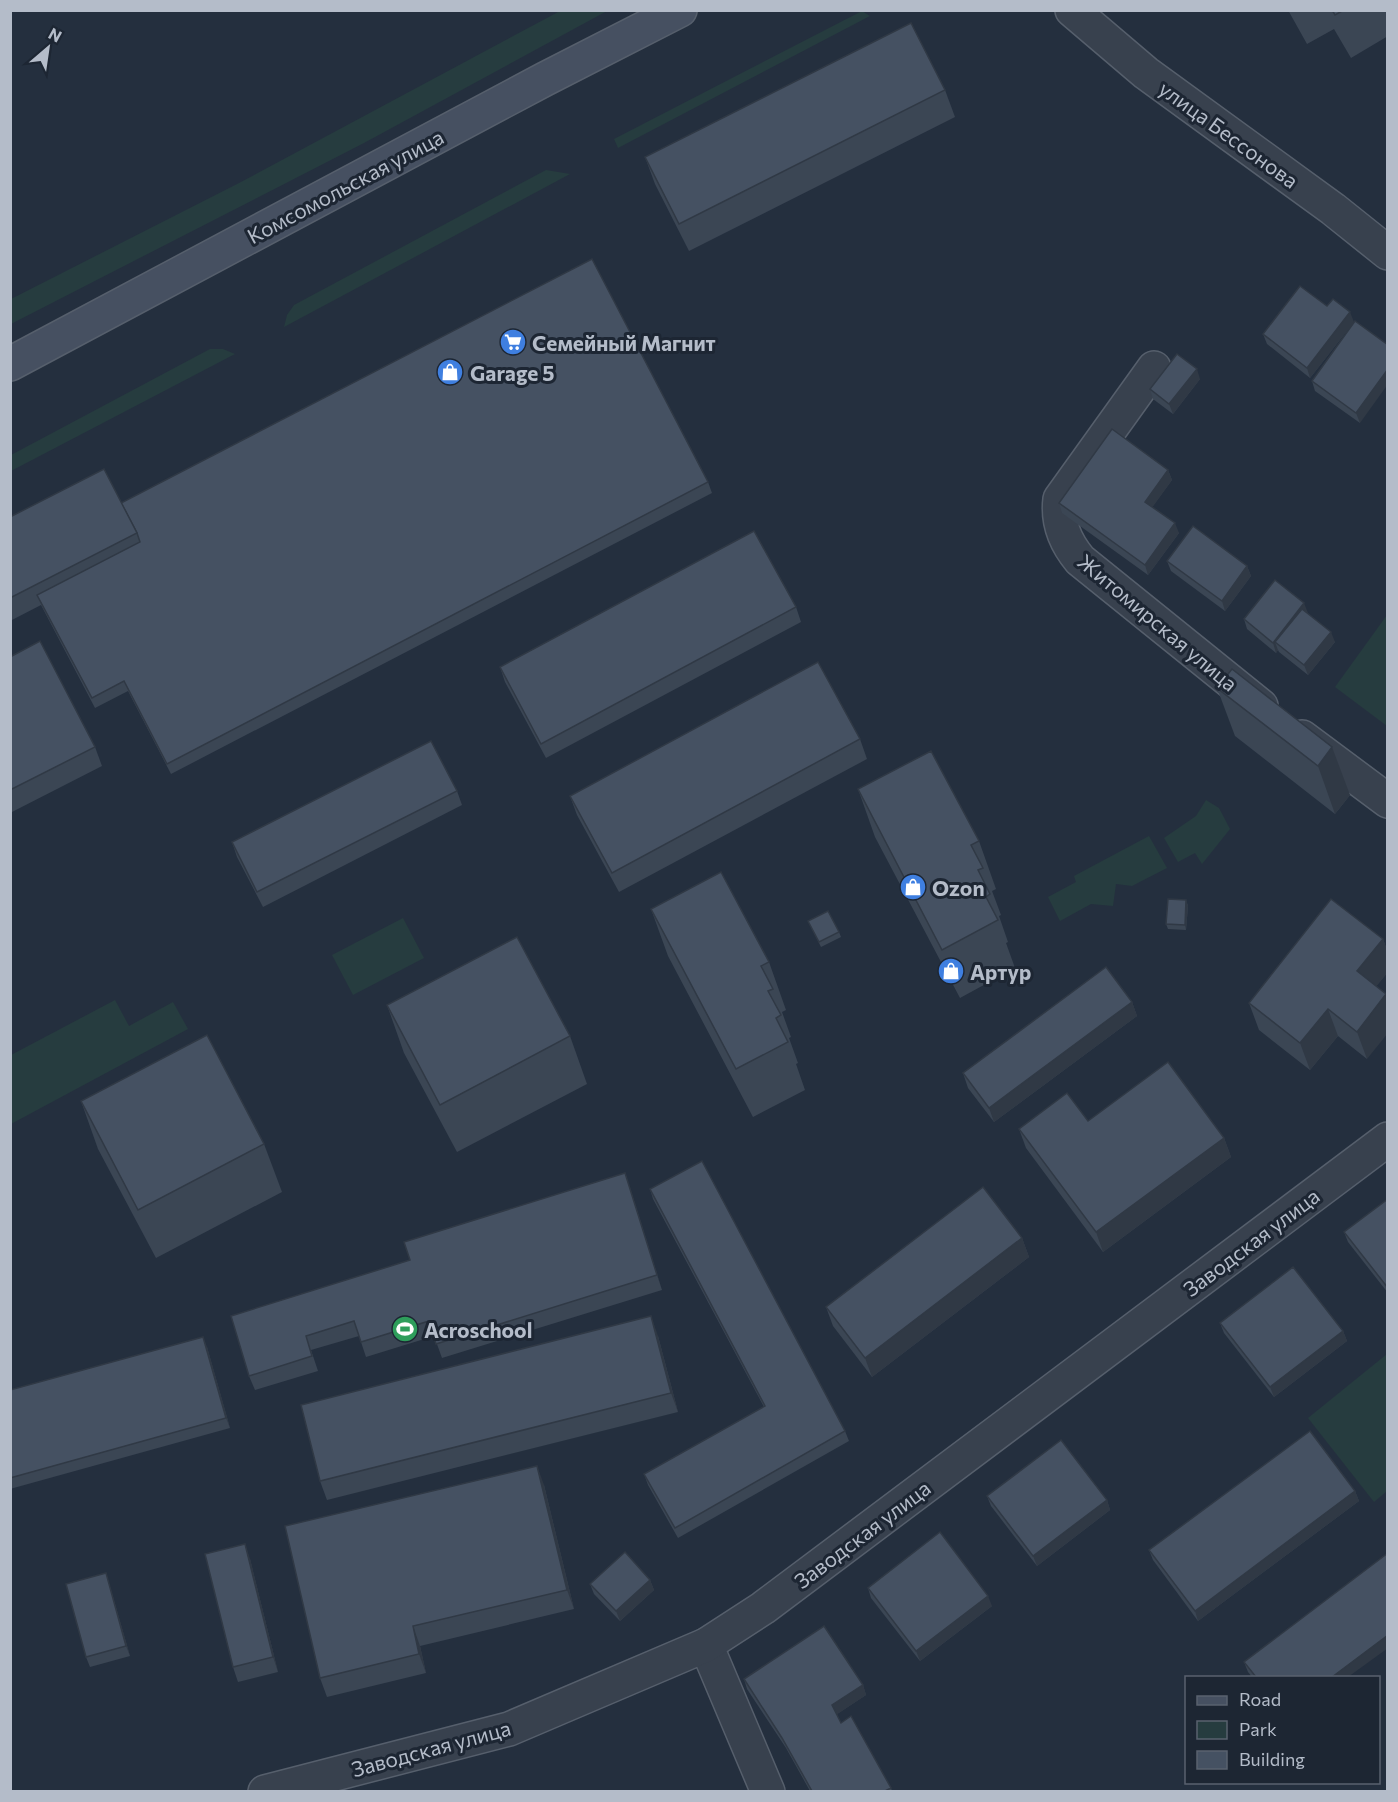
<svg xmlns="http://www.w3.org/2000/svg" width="1398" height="1802" font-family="Commissioner,sans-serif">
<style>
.green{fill:#263c3f}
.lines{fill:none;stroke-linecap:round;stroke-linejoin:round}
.minor-casing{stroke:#565f6c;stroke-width:36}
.tertiary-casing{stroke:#565f6c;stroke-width:36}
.secondary-casing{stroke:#565f6c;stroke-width:36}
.minor{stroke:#38414e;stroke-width:33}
.tertiary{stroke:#38414e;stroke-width:33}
.secondary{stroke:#465061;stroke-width:33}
.wall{fill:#3b4654}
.shaded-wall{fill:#303945}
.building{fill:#455162;stroke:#303945;stroke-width:1.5}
.labels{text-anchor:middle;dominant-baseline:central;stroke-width:6;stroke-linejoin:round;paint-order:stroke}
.street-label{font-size:21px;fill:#b4bcc9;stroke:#1d2633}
.poi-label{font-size:21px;font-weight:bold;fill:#b4bcc9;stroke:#1d2633;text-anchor:start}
</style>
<rect width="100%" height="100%" fill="#242f3e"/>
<g class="green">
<polygon points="560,11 607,11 364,143 11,324 11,299 239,183"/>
<polygon points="862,11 870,16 618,148 614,139"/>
<polygon points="546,170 570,174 284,327 287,315 294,305"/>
<polygon points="210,349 223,349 235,354 11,471 11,455"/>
<polygon points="1387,615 1387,726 1335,687"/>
<polygon points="1206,800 1219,808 1230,829 1202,864 1195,853 1178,862 1164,838 1196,816"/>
<polygon points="1149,836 1167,868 1132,886 1116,884 1113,906 1091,904 1060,921 1048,897 1076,882 1074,876"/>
<polygon points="403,918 424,958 353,995 332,955"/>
<polygon points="115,1000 129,1026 173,1002 188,1029 11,1124 11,1055"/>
<polygon points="1387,1354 1387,1491 1374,1502 1308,1418"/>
</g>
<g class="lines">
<defs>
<g id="minor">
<path d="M1154,368L1060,499C1057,523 1065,542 1080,560L1261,706"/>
<polyline points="1302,737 1388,801"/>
<polyline points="706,1645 768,1792"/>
<polyline points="265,1792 509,1729 706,1645 763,1608 1388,1139"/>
</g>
<polyline id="tertiary" points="1072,10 1146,73 1333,209 1388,253"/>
<polyline id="secondary" points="10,364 545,79 680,10"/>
</defs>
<use href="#minor" class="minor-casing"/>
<use href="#tertiary" class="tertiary-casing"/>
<use href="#secondary" class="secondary-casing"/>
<use href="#minor" class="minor"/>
<use href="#tertiary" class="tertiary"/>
<use href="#secondary" class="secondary"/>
</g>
<g class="wall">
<polygon points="1288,10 1388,10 1388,36 1351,58 1334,29 1307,44"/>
<polygon points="945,90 955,117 689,251 655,184 645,157"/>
<polygon points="1355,321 1360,423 1315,391 1312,381"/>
<polygon points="1354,322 1310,378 1267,344 1263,334"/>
<polygon points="1200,379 1173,414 1153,399 1150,389"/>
<polygon points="1168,470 1172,480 1152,507 1179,533 1148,575 1062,513 1059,503"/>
<polygon points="708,482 712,493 171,774 128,691 95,708 41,605 10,621 10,517 121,503"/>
<polygon points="1167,561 1247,566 1251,576 1225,611 1171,571"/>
<polygon points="796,607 801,622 546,758 505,682 500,667"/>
<polygon points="1307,613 1335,642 1308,675 1279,652 1278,650 1276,653 1247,629 1244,619"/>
<polygon points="10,657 95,747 102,766 10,813"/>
<polygon points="1232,669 1350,795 1335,814 1235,736 1217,688"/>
<polygon points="860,739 867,759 619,892 577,815 570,796"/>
<polygon points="858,789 979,841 996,889 992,891 1001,915 999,916 1008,942 1006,943 1015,968 960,998 875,837"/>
<polygon points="457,791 462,805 263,907 237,857 232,842"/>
<polygon points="1186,900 1188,906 1186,930 1168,929 1166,924"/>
<polygon points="651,909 769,962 786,1010 782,1012 791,1037 789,1038 798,1063 796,1064 805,1090 753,1117 668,956"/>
<polygon points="808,921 839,932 841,937 821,947"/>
<polygon points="1383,939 1388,953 1388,972 1376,986 1367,1059 1338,1036 1310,1070 1259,1030 1249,1003"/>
<polygon points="1132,1002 1137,1016 994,1122 968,1088 963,1073"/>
<polygon points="387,1005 570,1036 587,1084 457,1152 404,1053"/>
<polygon points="81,1101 264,1144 282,1192 156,1258 98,1149"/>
<polygon points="1088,1121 1224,1138 1231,1157 1103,1252 1026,1148 1019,1129"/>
<polygon points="630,1188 662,1290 442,1358 434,1336 366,1357 359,1336 311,1350 318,1371 255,1390 249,1376 410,1260"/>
<polygon points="650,1189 845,1431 849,1441 678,1538 648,1485 644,1474 764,1407 653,1199"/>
<polygon points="1388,1199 1388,1293 1348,1242 1344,1232"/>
<polygon points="1022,1238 1029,1257 872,1377 833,1326 826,1307"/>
<polygon points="1220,1323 1343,1331 1347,1341 1274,1397 1224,1333"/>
<polygon points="658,1336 678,1412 327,1500 320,1481"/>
<polygon points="207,1347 230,1428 10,1489 10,1390"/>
<polygon points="544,1485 574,1609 420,1646 426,1673 327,1697 320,1678"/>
<polygon points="1355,1491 1359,1501 1198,1621 1153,1560 1149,1550"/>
<polygon points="987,1496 1107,1500 1110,1510 1037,1566 991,1506"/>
<polygon points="250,1559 278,1672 238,1682 233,1667"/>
<polygon points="106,1573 130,1656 90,1667 86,1657"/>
<polygon points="650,1580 654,1590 620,1621 594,1594 590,1584"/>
<polygon points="868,1588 992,1606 920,1661 871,1598"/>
<polygon points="1244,1662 1348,1677 1252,1677 1248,1672"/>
<polygon points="744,1679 863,1685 866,1695 837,1714 841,1723 891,1788 892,1791 810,1791 786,1748 747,1689"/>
</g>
<g class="shaded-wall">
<polygon points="1350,312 1354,322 1310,378 1307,368"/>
<polygon points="1197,369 1200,379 1173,414 1169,404"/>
<polygon points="1388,369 1388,384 1360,423 1356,413"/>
<polygon points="1168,470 1172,480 1149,512 1145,502"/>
<polygon points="1175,523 1179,533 1148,575 1145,565"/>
<polygon points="1247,566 1251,576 1225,611 1222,601"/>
<polygon points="1304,603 1308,613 1275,642 1278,650 1276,653 1273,643"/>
<polygon points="1331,632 1335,642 1308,675 1304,665"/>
<polygon points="1332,747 1350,795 1335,814 1318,766"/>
<polygon points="1186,900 1188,906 1186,930 1185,925"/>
<polygon points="1383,939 1388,953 1388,972 1367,998 1357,971"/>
<polygon points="1386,994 1388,998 1388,1033 1367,1059 1357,1032"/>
<polygon points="1132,1002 1137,1016 994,1122 989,1108"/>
<polygon points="1328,1009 1338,1036 1310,1070 1300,1043"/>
<polygon points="1224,1138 1231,1157 1103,1252 1096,1232"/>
<polygon points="625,1173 630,1188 662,1290 657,1275"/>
<polygon points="1022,1238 1029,1257 872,1377 865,1358"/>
<polygon points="651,1316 658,1336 678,1412 671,1393"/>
<polygon points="1343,1331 1347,1341 1274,1397 1270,1387"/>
<polygon points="203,1337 207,1347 230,1428 226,1418"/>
<polygon points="537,1466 544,1485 574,1609 567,1590"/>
<polygon points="1355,1491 1359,1501 1198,1621 1195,1611"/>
<polygon points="1107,1500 1110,1510 1037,1566 1033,1556"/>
<polygon points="245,1544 250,1559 278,1672 273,1657"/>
<polygon points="106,1573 109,1583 130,1656 126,1646"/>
<polygon points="650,1580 654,1590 620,1621 616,1611"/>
<polygon points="988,1596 992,1606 920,1661 916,1651"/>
<polygon points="413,1626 420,1646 426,1673 419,1654"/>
<polygon points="1388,1635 1388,1648 1348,1677 1332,1677"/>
<polygon points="863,1685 866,1695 836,1715 832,1705"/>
</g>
<g class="building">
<polygon points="1332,10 1344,10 1335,15"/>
<polygon points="911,23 945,90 679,224 645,157"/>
<polygon points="592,259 708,482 167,764 124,681 92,698 37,595 140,542 137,533 121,503"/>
<polygon points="1300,286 1327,306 1333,299 1350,312 1307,368 1263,334"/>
<polygon points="1355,321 1388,345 1388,369 1356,413 1312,381"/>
<polygon points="1177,354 1197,369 1169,404 1150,389"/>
<polygon points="1112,429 1168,470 1145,502 1175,523 1145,565 1059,503"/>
<polygon points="104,469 137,533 10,598 10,517"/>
<polygon points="1193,526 1247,566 1222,601 1167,561"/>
<polygon points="754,531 796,607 541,744 500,667"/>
<polygon points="1275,580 1304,603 1273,643 1244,619"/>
<polygon points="1302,609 1331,632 1304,665 1275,642"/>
<polygon points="40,641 95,747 10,790 10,657"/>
<polygon points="818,662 860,739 612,873 570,796"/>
<polygon points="1232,669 1332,747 1318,766 1217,688"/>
<polygon points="431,741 457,791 257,892 232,842"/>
<polygon points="931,751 979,841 971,845 983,868 978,870 990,894 986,897 998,920 942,950 858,789"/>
<polygon points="721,872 769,962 761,966 773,989 768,991 781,1015 776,1018 788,1042 736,1069 651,909"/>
<polygon points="1168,899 1186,900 1185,925 1166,924"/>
<polygon points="1331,899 1383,939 1357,971 1386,994 1357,1032 1328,1009 1300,1043 1249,1003"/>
<polygon points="828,911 839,932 819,942 808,921"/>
<polygon points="517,937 570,1036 440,1105 387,1005"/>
<polygon points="1106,967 1132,1002 989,1108 963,1073"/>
<polygon points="207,1035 264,1144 138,1210 81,1101"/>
<polygon points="1168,1062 1224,1138 1096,1232 1019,1129 1067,1093 1088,1121"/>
<polygon points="702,1161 845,1431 675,1528 644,1474 765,1406 650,1189"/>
<polygon points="625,1173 657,1275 436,1344 429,1321 361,1342 354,1321 306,1336 312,1356 249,1376 231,1316 410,1260 404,1242"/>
<polygon points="983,1187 1022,1238 865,1358 826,1307"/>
<polygon points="1388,1199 1388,1288 1344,1232"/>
<polygon points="1293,1267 1343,1331 1270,1387 1220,1323"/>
<polygon points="651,1316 671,1393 320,1481 301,1405"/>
<polygon points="203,1337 226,1418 10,1478 10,1390"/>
<polygon points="1310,1431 1355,1491 1195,1611 1149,1550"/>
<polygon points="1061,1440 1107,1500 1033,1556 987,1496"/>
<polygon points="537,1466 567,1590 413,1626 419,1654 320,1678 285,1526"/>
<polygon points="940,1532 988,1596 916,1651 868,1588"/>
<polygon points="245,1544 273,1657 233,1667 205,1554"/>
<polygon points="625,1552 650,1580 616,1611 590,1584"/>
<polygon points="1388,1553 1388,1635 1332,1677 1256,1677 1244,1662"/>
<polygon points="106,1573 126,1646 86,1657 66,1584"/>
<polygon points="824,1626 863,1685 832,1705 841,1723 851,1716 891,1788 885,1791 812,1791 782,1738 744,1679"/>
</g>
<defs>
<symbol id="supermarket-disc" viewBox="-11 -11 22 22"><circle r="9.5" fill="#3f7fe0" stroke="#1d2633"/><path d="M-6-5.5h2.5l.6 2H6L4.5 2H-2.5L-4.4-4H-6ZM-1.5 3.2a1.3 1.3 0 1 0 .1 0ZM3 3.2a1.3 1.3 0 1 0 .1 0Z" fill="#fff"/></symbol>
<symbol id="shop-disc" viewBox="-11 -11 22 22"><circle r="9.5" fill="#3f7fe0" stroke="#1d2633"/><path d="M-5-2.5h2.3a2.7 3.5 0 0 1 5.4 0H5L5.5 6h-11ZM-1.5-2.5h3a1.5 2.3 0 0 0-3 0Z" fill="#fff"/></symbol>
<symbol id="stadium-disc" viewBox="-11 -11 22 22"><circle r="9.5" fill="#2e9e5b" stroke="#1d2633"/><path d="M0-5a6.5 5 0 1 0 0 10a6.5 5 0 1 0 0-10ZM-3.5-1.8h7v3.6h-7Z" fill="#fff"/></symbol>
</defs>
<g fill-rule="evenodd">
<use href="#supermarket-disc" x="498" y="327" width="30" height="30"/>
<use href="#shop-disc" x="435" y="357" width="30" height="30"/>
<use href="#shop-disc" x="898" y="872" width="30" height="30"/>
<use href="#shop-disc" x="936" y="956" width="30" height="30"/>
<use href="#stadium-disc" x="390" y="1314" width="30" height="30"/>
</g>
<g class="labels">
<g class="street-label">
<text transform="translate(1229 134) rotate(36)">улица Бессонова</text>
<text transform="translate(345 186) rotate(-28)">Комсомольская улица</text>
<text transform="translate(1158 622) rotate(40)">Житомирская улица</text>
<text transform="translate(1251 1242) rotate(-37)">Заводская улица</text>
<text transform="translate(862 1534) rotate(-37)">Заводская улица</text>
<text transform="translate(431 1748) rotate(-15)">Заводская улица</text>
</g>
<g class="poi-label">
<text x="532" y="342">Семейный Магнит</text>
<text x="470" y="372">Garage 5</text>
<text x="932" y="887">Ozon</text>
<text x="970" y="971">Артур</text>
<text x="424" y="1329">Acroschool</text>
</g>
</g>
<rect width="1398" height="1802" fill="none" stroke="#b4bcc9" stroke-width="24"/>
<rect x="1185" y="1676" width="195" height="108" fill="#1d2633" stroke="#59626f" stroke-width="1.5"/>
<rect x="1197" y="1696" width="30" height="9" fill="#465061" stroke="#59626f" stroke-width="1.5"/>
<text x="1239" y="1706" font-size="18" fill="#b4bcc9">Road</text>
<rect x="1197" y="1721" width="30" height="18" fill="#263c3f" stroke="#59626f" stroke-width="1.5"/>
<text x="1239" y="1736" font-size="18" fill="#b4bcc9">Park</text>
<rect x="1197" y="1751" width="30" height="18" fill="#455162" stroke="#59626f" stroke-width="1.5"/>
<text x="1239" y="1766" font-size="18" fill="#b4bcc9">Building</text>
<g transform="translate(48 48) rotate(29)" stroke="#1d2633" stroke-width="4.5" paint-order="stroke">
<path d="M0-4.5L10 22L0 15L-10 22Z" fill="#b4bcc9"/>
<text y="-9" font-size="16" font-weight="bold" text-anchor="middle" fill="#b4bcc9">N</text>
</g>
</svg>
